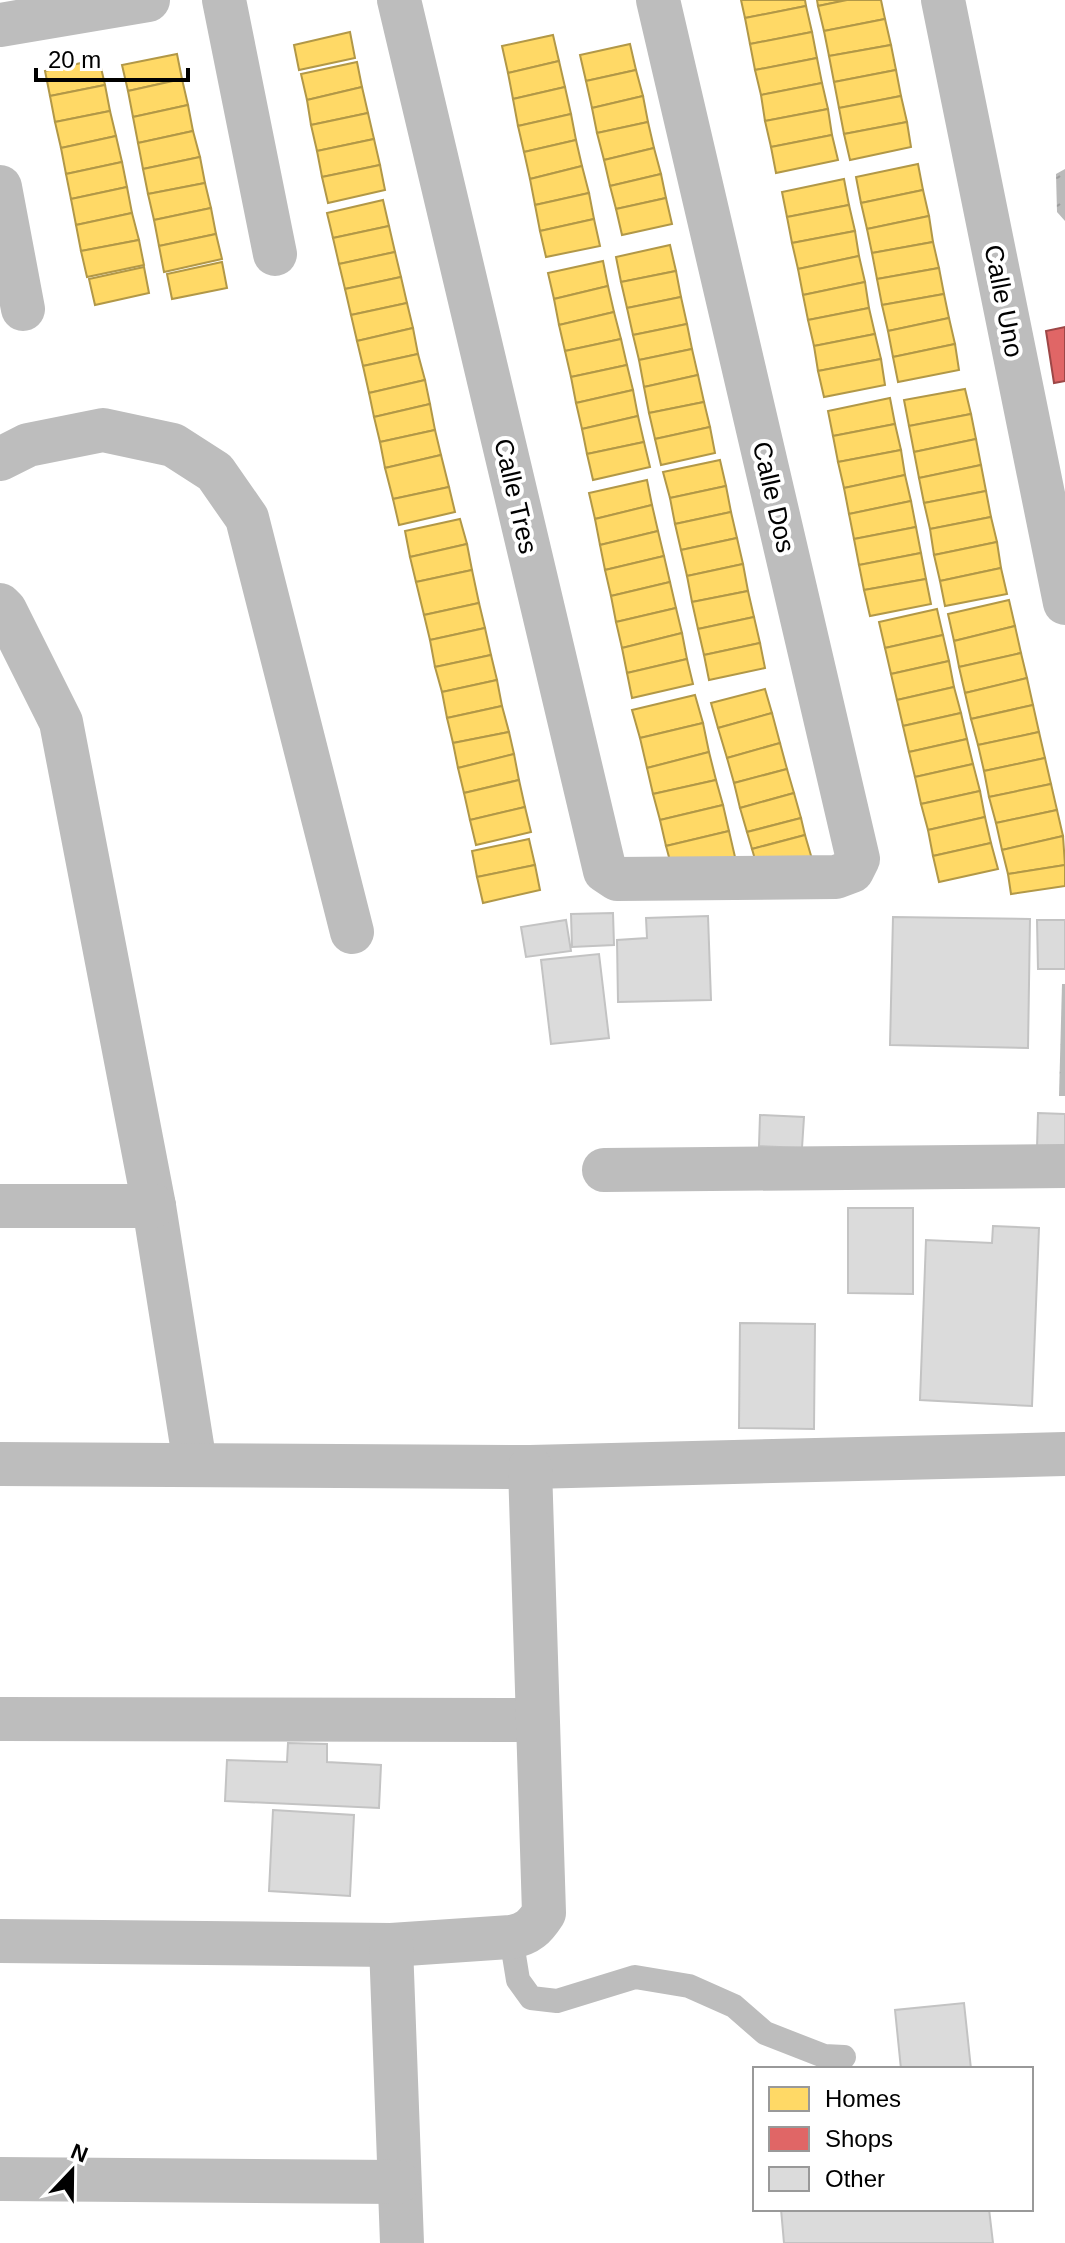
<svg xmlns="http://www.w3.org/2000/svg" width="1065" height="2243" font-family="Arial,sans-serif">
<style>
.water{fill:url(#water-ripples)}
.homes{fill:#ffd966;stroke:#b29847;stroke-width:2}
.shops{fill:#e06666;stroke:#9d4747;stroke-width:2}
.building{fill:#dbdbdb;stroke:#c3c3c3;stroke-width:2}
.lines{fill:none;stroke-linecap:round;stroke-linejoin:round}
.service{stroke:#bdbdbd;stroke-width:24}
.minor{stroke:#bdbdbd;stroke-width:44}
.labels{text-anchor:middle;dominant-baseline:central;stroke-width:8;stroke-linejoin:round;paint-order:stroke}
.street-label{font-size:26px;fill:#000;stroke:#fff}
</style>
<defs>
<pattern id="water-ripples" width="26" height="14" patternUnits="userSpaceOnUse" patternTransform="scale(2)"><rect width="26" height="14" fill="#bababa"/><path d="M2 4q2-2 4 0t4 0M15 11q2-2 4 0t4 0" fill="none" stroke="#9e9e9e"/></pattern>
</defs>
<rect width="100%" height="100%" fill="#fff"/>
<g class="water">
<polygon points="1065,169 1065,221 1057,212 1056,174"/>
<polygon points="1062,984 1065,984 1065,1096 1059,1096"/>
</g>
<g class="homes">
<polygon points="741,0 805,0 806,6 745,18"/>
<polygon points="817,0 847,0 818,6"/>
<polygon points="847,0 881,0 885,19 824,31 818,6"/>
<polygon points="806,6 812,32 750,44 745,18"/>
<polygon points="885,19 891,45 829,56 824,31"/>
<polygon points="350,32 355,58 299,70 294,45"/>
<polygon points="812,32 817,58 755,70 750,44"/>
<polygon points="553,35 559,61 508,73 502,46"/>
<polygon points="630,44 636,70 586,81 580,55"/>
<polygon points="891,45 896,70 834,82 829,56"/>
<polygon points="177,54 182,79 128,91 122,65"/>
<polygon points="817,58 822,83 761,95 755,70"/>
<polygon points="99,59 105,85 50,96 45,71"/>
<polygon points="559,61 565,87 513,99 508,73"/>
<polygon points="357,62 362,87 307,100 301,74"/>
<polygon points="636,70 643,96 592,108 586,81"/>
<polygon points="896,70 901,96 839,108 834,82"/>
<polygon points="182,79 188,105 133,117 128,91"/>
<polygon points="822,83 828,109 765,121 761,95"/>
<polygon points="105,85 110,111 55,122 50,96"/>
<polygon points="362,87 368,113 311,125 307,100"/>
<polygon points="565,87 571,114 518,126 513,99"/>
<polygon points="643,96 648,122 597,133 592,108"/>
<polygon points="901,96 907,122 844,134 839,108"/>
<polygon points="188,105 193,131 138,143 133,117"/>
<polygon points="828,109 832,135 771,147 765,121"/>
<polygon points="110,111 116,136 61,148 55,122"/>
<polygon points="368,113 374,139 317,151 311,125"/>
<polygon points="571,114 576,140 524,152 518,126"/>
<polygon points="648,122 654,148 604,160 597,133"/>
<polygon points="907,122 911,147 850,160 844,134"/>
<polygon points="193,131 200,157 143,169 138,143"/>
<polygon points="832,135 838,160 776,173 771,147"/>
<polygon points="116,136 122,162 66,174 61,148"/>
<polygon points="374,139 380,165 322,177 317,151"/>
<polygon points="576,140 582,166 530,179 524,152"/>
<polygon points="654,148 661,174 610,186 604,160"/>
<polygon points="200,157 205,183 148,194 143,169"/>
<polygon points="122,162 127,187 71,199 66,174"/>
<polygon points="918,164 923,190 861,203 856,177"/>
<polygon points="380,165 385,190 328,203 322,177"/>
<polygon points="582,166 589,193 535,205 530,179"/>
<polygon points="661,174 666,198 616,209 610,186"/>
<polygon points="844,179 849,205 787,217 782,192"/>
<polygon points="205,183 211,208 154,220 148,194"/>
<polygon points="127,187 132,213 76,225 71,199"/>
<polygon points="923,190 929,216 867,229 861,203"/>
<polygon points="589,193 594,219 540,231 535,205"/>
<polygon points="666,198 672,224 622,235 616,209"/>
<polygon points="383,200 389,226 333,238 327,213"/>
<polygon points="849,205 855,231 792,243 787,217"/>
<polygon points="211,208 216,234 159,246 154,220"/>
<polygon points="132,213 139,240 81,251 76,225"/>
<polygon points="929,216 933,242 872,253 867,229"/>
<polygon points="594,219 600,246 546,257 540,231"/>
<polygon points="389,226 395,252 339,264 333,238"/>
<polygon points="855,231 859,256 798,269 792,243"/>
<polygon points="216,234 222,259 164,272 159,246"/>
<polygon points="139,240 144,265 87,277 81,251"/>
<polygon points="933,242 939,268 877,279 872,253"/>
<polygon points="670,245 676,271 621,282 616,257"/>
<polygon points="395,252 401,277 345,289 339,264"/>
<polygon points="859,256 865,282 803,295 798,269"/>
<polygon points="603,261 608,286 554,299 548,273"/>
<polygon points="222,262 227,288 172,299 167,274"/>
<polygon points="144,267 149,293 95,305 89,279"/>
<polygon points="939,268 944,294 882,305 877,279"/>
<polygon points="676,271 681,297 627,308 621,282"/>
<polygon points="401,277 407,303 351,315 345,289"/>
<polygon points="865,282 869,308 808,320 803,295"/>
<polygon points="608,286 614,312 559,325 554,299"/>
<polygon points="944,294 949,318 888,331 882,305"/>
<polygon points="681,297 687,324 633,335 627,308"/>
<polygon points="407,303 413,328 357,341 351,315"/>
<polygon points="869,308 875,334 814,346 808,320"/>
<polygon points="614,312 621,339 565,351 559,325"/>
<polygon points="949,318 955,344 893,357 888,331"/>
<polygon points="687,324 692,349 639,360 633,335"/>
<polygon points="413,328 418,354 363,366 357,341"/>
<polygon points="875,334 881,359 818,371 814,346"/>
<polygon points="621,339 627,365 571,377 565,351"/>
<polygon points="955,344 959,370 898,382 893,357"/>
<polygon points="692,349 698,375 644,387 639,360"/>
<polygon points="418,354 425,380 369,393 363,366"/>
<polygon points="881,359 885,385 824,397 818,371"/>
<polygon points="627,365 633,390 576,403 571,377"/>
<polygon points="698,375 704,402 649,413 644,387"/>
<polygon points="425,380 430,404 374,417 369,393"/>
<polygon points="965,389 971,414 909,426 904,400"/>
<polygon points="633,390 638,416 582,429 576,403"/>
<polygon points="890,398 895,424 833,436 828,411"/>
<polygon points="704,402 710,427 655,439 649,413"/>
<polygon points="430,404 435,430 380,442 374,417"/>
<polygon points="971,414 976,439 914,452 909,426"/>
<polygon points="638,416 644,442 587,454 582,429"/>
<polygon points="895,424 901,450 838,462 833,436"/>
<polygon points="710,427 715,453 661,465 655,439"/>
<polygon points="435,430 441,455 385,468 380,442"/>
<polygon points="976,439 981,465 919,478 914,452"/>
<polygon points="644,442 650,467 593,480 587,454"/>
<polygon points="901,450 905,475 844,488 838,462"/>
<polygon points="441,455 449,487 393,499 385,468"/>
<polygon points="720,460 726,486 670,498 663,472"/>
<polygon points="981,465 986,491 924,503 919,478"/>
<polygon points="905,475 911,501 849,514 844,488"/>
<polygon points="647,480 652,505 595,519 589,493"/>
<polygon points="726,486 731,512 675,524 670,498"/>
<polygon points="449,487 455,512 399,525 393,499"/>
<polygon points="986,491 991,517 930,529 924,503"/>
<polygon points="911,501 916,527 854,539 849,514"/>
<polygon points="652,505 658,531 600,545 595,519"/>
<polygon points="731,512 737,538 681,550 675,524"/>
<polygon points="991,517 997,542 934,555 930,529"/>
<polygon points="460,519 467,544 410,557 405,531"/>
<polygon points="916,527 921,553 859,565 854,539"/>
<polygon points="658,531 664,556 605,570 600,545"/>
<polygon points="737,538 743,564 687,576 681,550"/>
<polygon points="997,542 1001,568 940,581 934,555"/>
<polygon points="467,544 472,570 416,582 410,557"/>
<polygon points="921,553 926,579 864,590 859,565"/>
<polygon points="664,556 670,582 611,596 605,570"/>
<polygon points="743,564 748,591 692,602 687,576"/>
<polygon points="1001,568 1007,594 945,606 940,581"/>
<polygon points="472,570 479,603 424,615 416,582"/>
<polygon points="926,579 931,604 870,616 864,590"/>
<polygon points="670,582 676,608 616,622 611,596"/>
<polygon points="748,591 754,617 698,629 692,602"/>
<polygon points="1009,600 1015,626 954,641 948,614"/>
<polygon points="479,603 485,628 430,640 424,615"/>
<polygon points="676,608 682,633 622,648 616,622"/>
<polygon points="937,609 943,635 885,648 879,622"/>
<polygon points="754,617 760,643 704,655 698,629"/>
<polygon points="1015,626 1021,653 959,667 954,641"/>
<polygon points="485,628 491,655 435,667 430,640"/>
<polygon points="682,633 687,659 627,673 622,648"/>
<polygon points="943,635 949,661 891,674 885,648"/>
<polygon points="760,643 765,668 709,680 704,655"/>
<polygon points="1021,653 1027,678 965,693 959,667"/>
<polygon points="491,655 497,680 442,692 435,667"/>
<polygon points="687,659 693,684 632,698 627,673"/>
<polygon points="949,661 954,687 897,700 891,674"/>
<polygon points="1027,678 1033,705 971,719 965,693"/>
<polygon points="497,680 502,706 447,718 442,692"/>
<polygon points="954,687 961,713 903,726 897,700"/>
<polygon points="765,689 772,713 718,728 711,703"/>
<polygon points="695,695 703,723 640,738 632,710"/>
<polygon points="1033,705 1039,732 978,745 971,719"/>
<polygon points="502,706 509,732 453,743 447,718"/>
<polygon points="772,713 780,743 727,758 718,728"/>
<polygon points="961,713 967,739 909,752 903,726"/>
<polygon points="703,723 709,752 647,768 640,738"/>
<polygon points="509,732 514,754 458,768 453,743"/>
<polygon points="1039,732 1045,758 984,771 978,745"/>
<polygon points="967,739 973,764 915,777 909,752"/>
<polygon points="780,743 787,769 734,783 727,758"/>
<polygon points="709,752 716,780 653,794 647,768"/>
<polygon points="514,754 519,780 464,793 458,768"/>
<polygon points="1045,758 1051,784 989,797 984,771"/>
<polygon points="973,764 980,791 921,804 915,777"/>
<polygon points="787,769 794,793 740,808 734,783"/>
<polygon points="519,780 525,807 470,820 464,793"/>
<polygon points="716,780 723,805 660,820 653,794"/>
<polygon points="1051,784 1057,810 996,823 989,797"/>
<polygon points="980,791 985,817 928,830 921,804"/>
<polygon points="794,793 801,818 747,832 740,808"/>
<polygon points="723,805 729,831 666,846 660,820"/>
<polygon points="525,807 531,832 476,845 470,820"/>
<polygon points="1057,810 1063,836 1002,850 996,823"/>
<polygon points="985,817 991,843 933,856 928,830"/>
<polygon points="801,818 805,835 752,849 747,832"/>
<polygon points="729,831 735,857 673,872 666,846"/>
<polygon points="805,835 812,859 759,873 752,849"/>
<polygon points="1063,836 1065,865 1008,874 1002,850"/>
<polygon points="529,839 535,865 477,877 472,851"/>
<polygon points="991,843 998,869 939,882 933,856"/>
<polygon points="535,865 540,890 483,903 477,877"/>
<polygon points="1065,865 1065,886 1011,894 1008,874"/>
</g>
<polygon class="shops" points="1065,327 1065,381 1054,383 1046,331"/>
<g class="building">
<polygon points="613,913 614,945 572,947 571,914"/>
<polygon points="708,916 711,1000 618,1002 617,940 647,938 646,918"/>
<polygon points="893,917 1030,919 1028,1048 890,1045"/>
<polygon points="566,920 571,951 526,957 521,927"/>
<polygon points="1037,920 1065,920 1065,969 1038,969"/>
<polygon points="599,954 609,1038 551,1044 541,960"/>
<polygon points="1038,1113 1065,1114 1065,1149 1037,1148"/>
<polygon points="760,1115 804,1117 802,1148 759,1146"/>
<polygon points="848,1208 913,1208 913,1294 848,1293"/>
<polygon points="993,1226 1039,1228 1032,1406 920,1400 926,1240 992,1243"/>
<polygon points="740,1323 815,1324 814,1429 739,1428"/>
<polygon points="288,1743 327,1744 327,1762 381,1765 379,1808 225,1801 227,1760 287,1762"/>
<polygon points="273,1810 354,1815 350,1896 269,1891"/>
<polygon points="964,2003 971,2069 901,2069 895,2010"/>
<polygon points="781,2209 989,2209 993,2243 784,2243"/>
</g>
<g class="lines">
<polyline class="service" points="511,1937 518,1980 531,1998 557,2001 635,1977 689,1986 734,2006 765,2033 824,2056 844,2057"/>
<g class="minor">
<polyline points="224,0 275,254"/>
<polyline points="399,0 605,871 617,879 836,877 852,871 858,859 658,0"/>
<polyline points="943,0 1065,603"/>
<polyline points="0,25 148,0"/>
<polyline points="0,187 23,309"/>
<polyline points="0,459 28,445 103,430 173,445 215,472 247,518 352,932"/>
<polyline points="0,605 5,610 61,722 154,1206 195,1464"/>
<polyline points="604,1170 1065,1166"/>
<polyline points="0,1206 154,1206"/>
<polyline points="0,1464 530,1467 1065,1454"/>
<polyline points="0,1719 537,1720"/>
<path d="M0,1941L391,1945L511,1937C528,1934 535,1927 544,1913L530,1467"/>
<polyline points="391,1945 402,2243"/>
<polyline points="0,2179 398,2182"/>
</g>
</g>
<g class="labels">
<g class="street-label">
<text transform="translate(1004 301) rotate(79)">Calle Uno</text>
<text transform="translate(516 496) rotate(77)">Calle Tres</text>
<text transform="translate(774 497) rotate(77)">Calle Dos</text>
</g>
</g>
<rect x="753" y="2067" width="280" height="144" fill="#ffffff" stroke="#999999" stroke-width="2"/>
<rect x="769" y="2087" width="40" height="24" fill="#ffd966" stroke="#999999" stroke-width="2"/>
<text x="825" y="2107" font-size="24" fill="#000000">Homes</text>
<rect x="769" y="2127" width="40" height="24" fill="#e06666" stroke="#999999" stroke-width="2"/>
<text x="825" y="2147" font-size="24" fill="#000000">Shops</text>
<rect x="769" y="2167" width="40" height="24" fill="#dbdbdb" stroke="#999999" stroke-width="2"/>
<text x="825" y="2187" font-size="24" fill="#000000">Other</text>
<g transform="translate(72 2171) rotate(22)" stroke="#ffffff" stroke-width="6" paint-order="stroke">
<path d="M0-6L14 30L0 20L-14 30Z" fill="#000000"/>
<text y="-12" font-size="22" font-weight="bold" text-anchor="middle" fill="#000000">N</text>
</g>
<path d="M36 68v12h152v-12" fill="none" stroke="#000000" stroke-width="4"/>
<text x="48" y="68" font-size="24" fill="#000000" stroke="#ffffff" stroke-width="6" paint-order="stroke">20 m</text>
</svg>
